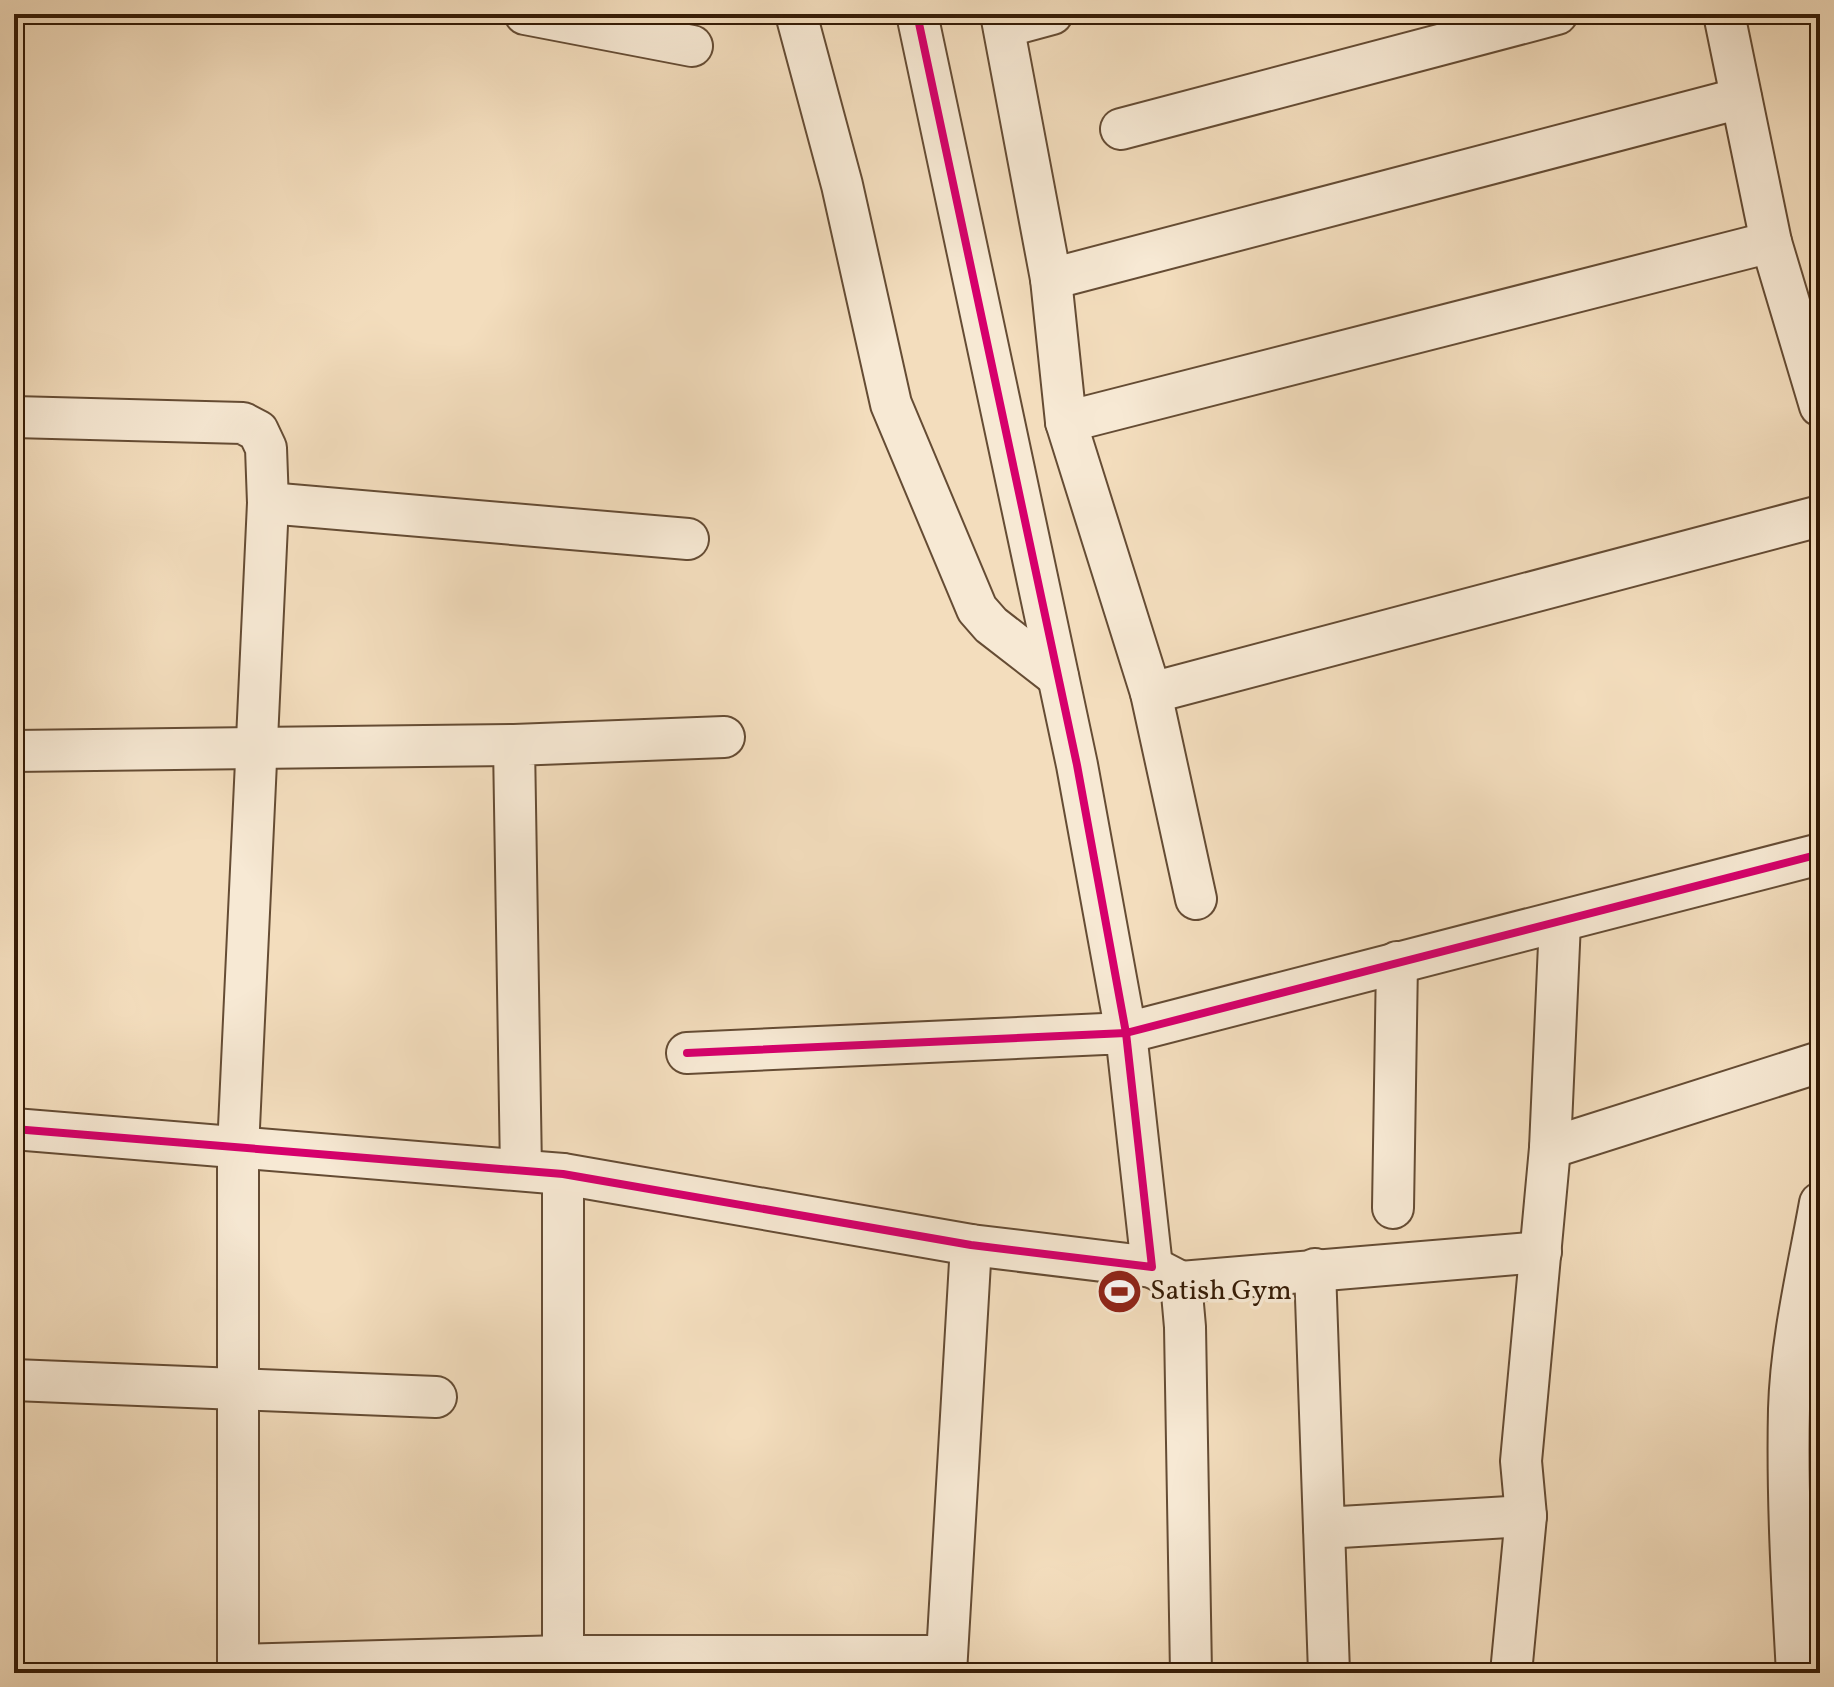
<svg xmlns="http://www.w3.org/2000/svg" width="1834" height="1687" font-family="Vollkorn,serif">
<style>
.lines{fill:none;stroke-linecap:round;stroke-linejoin:round}
.minor-casing{stroke:#654c34;stroke-width:44}
.minor{stroke:#f7e9d4;stroke-width:40}
.cycleway-casing{stroke:#f7e9d4;stroke-width:13}
.cycleway{stroke:#d6006c;stroke-width:8}
.labels{text-anchor:middle;dominant-baseline:central;stroke-width:7;stroke-linejoin:round;paint-order:stroke}
.poi-label{font-size:28px;fill:#361c06;stroke:#f7e9d4;text-anchor:start}
</style>
<rect width="100%" height="100%" fill="#f3ddbd"/>
<filter id="stains"><feTurbulence type="fractalNoise" baseFrequency=".0025" numOctaves="4"/><feColorMatrix values="0 0 0 0 .2 0 0 0 0 .09 0 0 0 0 .02 0 0 0 .5 -.17"/></filter>
<radialGradient id="worn" r=".72"><stop offset=".6" stop-color="#630" stop-opacity="0"/><stop offset="1" stop-color="#630" stop-opacity=".3"/></radialGradient>
<g class="lines">
<defs>
<g id="minor">
<polyline points="525,14 692,46"/>
<polyline points="796,14 842,185 891,404 977,609 991,625 1058,677"/>
<polyline points="917,14 1077,765 1126,1033 1820,854"/>
<polyline points="1001,14 1051,279 1066,422 1151,693 1196,899"/>
<polyline points="1724,14 1771,242 1820,406"/>
<polyline points="1004,27 1052,14"/>
<polyline points="1121,129 1557,14"/>
<polyline points="1051,279 1741,98"/>
<polyline points="14,417 243,423 258,431 266,448 268,503 238,1149 238,1673"/>
<polyline points="1066,422 1771,242"/>
<polyline points="268,503 688,539"/>
<polyline points="1151,693 1820,516"/>
<polyline points="14,751 514,745"/>
<polyline points="14,1129 563,1174 971,1245 1152,1267 1126,1033 687,1053"/>
<polyline points="1550,1148 1820,1062"/>
<polyline points="521,1170 514,745 724,737"/>
<polyline points="563,1174 563,1673"/>
<polyline points="1393,1208 1397,962"/>
<polyline points="1152,1267 1181,1282 1185,1327 1191,1673"/>
<polyline points="1315,1269 1324,1528 1526,1516"/>
<polyline points="1181,1282 1541,1252"/>
<polyline points="14,1380 436,1397"/>
<polyline points="1324,1528 1329,1673"/>
<polyline points="238,1665 563,1656 946,1656"/>
<polyline points="946,1673 971,1245"/>
<polyline points="1511,1673 1526,1516 1521,1461 1550,1148 1560,922"/>
<path d="M1797,1673C1792,1585 1787,1497 1789,1409C1791,1340 1808,1270 1820,1203"/>
</g>
</defs>
<use href="#minor" class="minor-casing"/>
<use href="#minor" class="minor"/>
<defs>
<g id="cycleway">
<polyline points="917,14 1077,765 1126,1033 1820,854"/>
<polyline points="14,1129 563,1174 971,1245 1152,1267 1126,1033 687,1053"/>
</g>
</defs>
<use href="#cycleway" class="cycleway-casing"/>
<use href="#cycleway" class="cycleway"/>
</g>
<defs>
<symbol id="stadium-disc" viewBox="-11 -11 22 22"><circle r="9.5" fill="#8f2418" stroke="#f7e9d4"/><path d="M0-5a6.5 5 0 1 0 0 10a6.5 5 0 1 0 0-10ZM-3.5-1.8h7v3.6h-7Z" fill="#fff"/></symbol>
</defs>
<g fill-rule="evenodd">
<use href="#stadium-disc" x="1094" y="1266" width="51" height="51"/>
</g>
<g class="labels">
<g class="poi-label">
<text x="1150" y="1291">Satish Gym</text>
</g>
</g>
<rect width="1834" height="1687" fill="none" stroke="#f3ddbd" stroke-width="48"/>
<rect x="16" y="16" width="1802" height="1655" fill="none" stroke="#361c06" stroke-width="4"/>
<rect x="24" y="24" width="1786" height="1639" fill="none" stroke="#361c06" stroke-width="2"/>
<rect width="100%" height="100%" filter="url(#stains)"/>
<rect width="100%" height="100%" fill="url(#worn)"/>
</svg>
